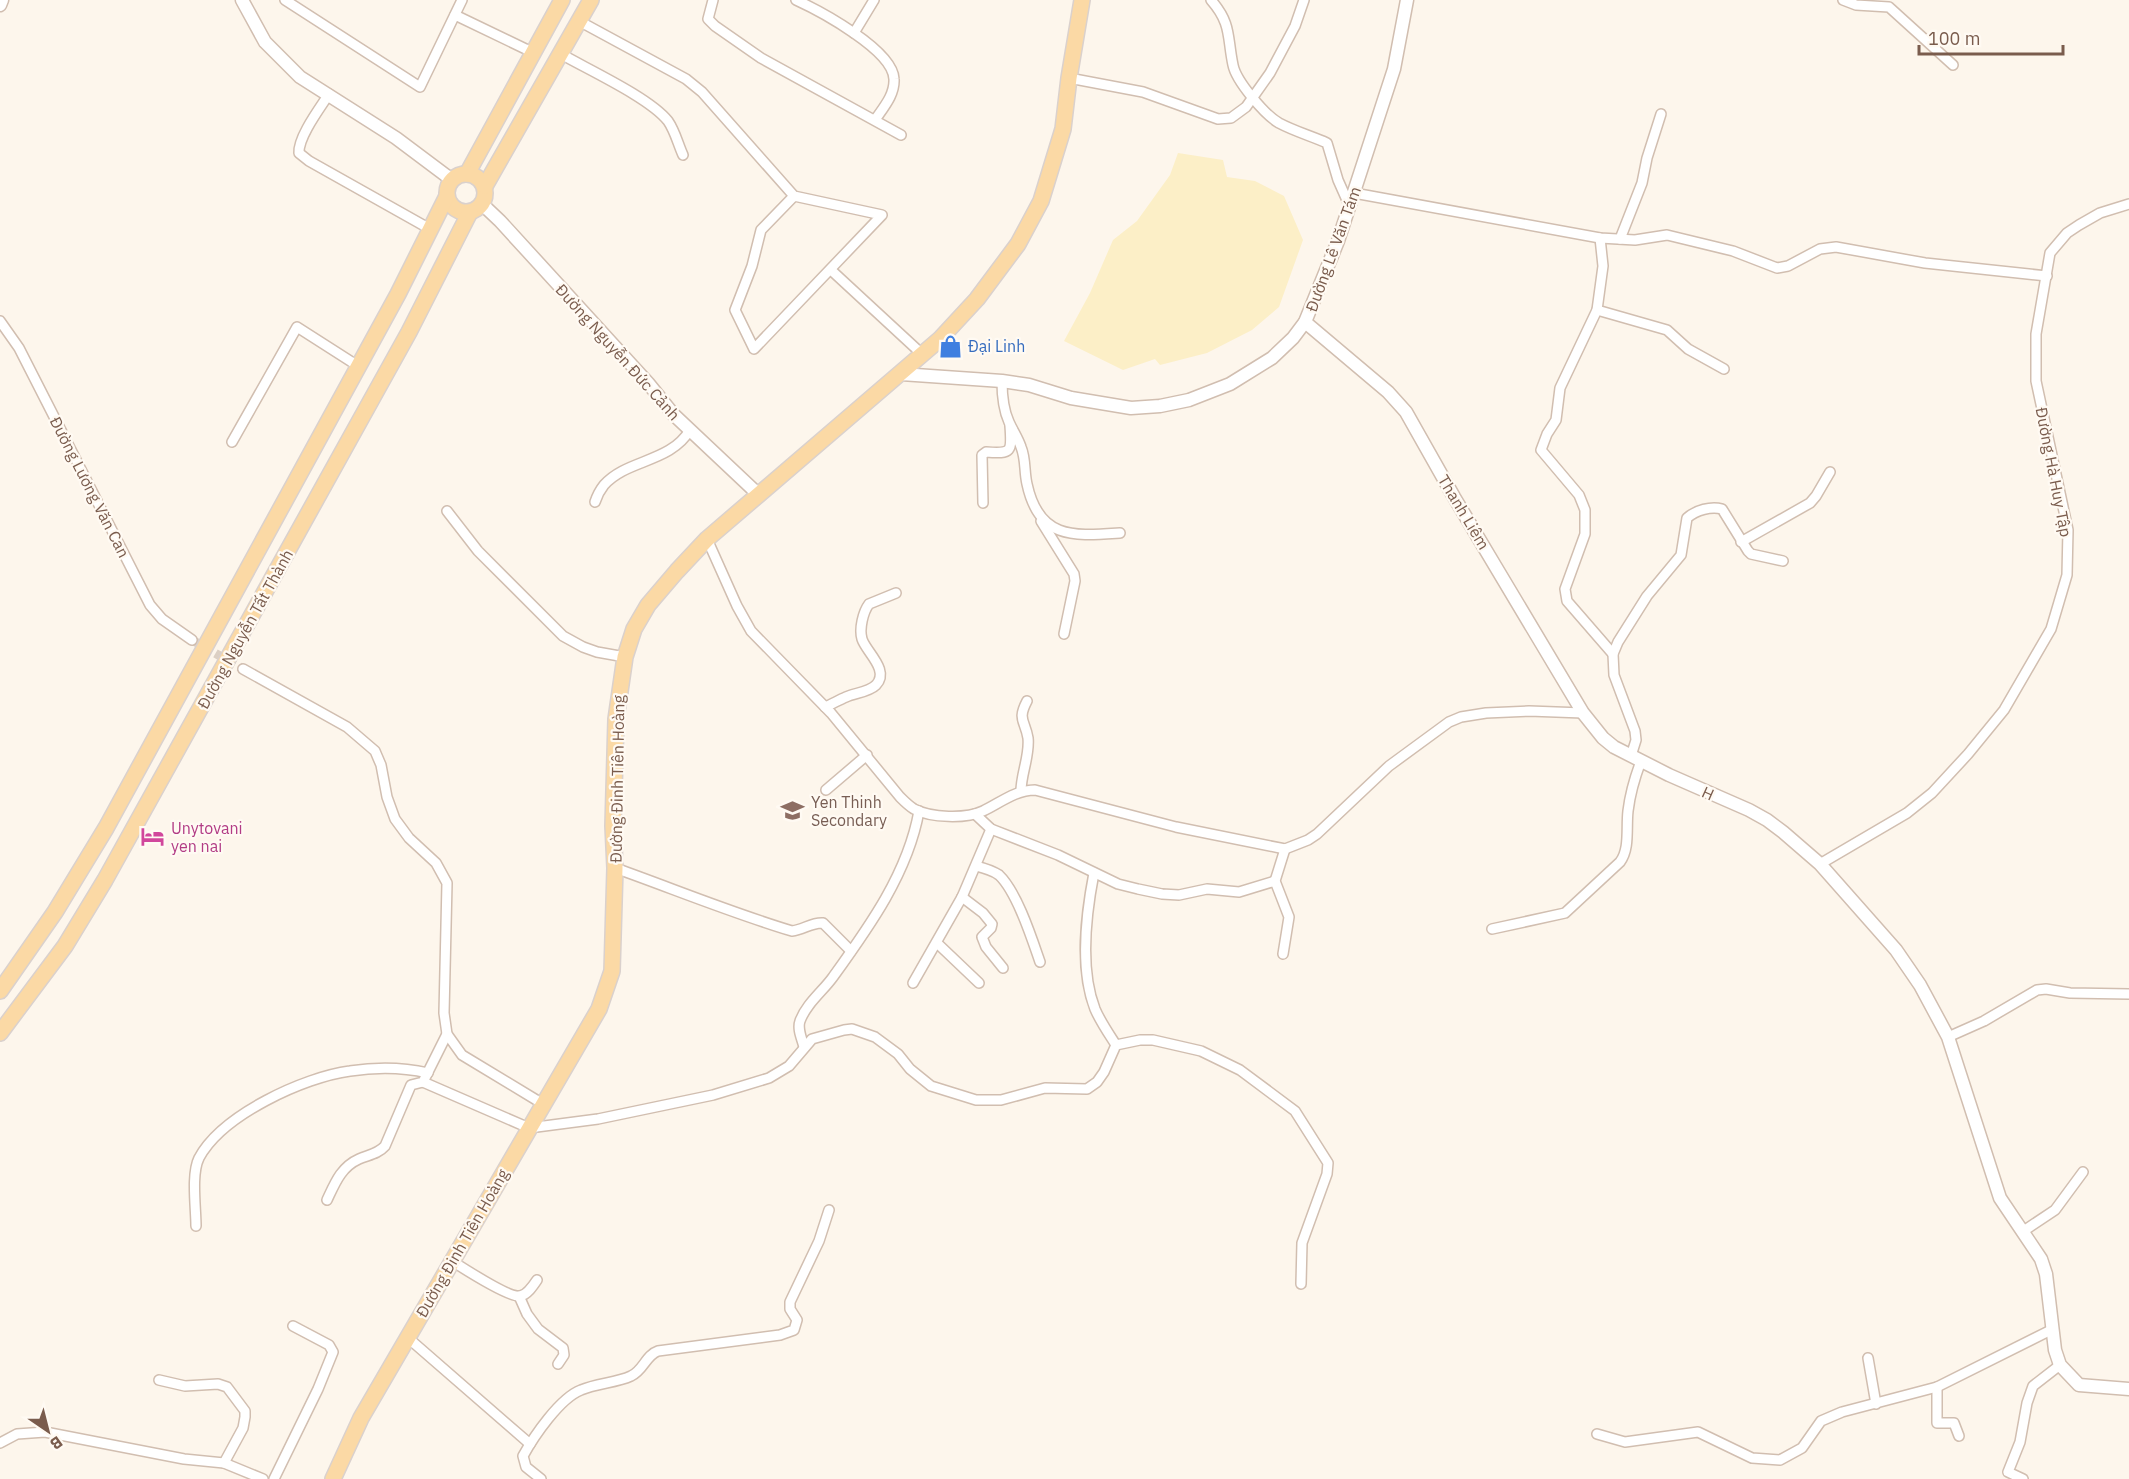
<svg xmlns="http://www.w3.org/2000/svg" width="2129" height="1479" font-family="'IBM Plex Sans',sans-serif">
<style>
.sand{fill:#fcefc7}
.lines{fill:none;stroke-linecap:round;stroke-linejoin:round}
.minor-tunnel{stroke:#dcd0c4;stroke-width:9;stroke-dasharray:9 4.5;stroke-linecap:butt}
.minor-casing{stroke:#d1beb0;stroke-width:12}
.tertiary-casing{stroke:#d1beb0;stroke-width:15}
.primary-casing{stroke:#dad1cd;stroke-width:18}
.minor{stroke:#fff;stroke-width:9}
.tertiary{stroke:#fff;stroke-width:12}
.primary{stroke:#fbd9a5;stroke-width:15}
.labels{text-anchor:middle;dominant-baseline:central;stroke-width:4.5;stroke-linejoin:round;paint-order:stroke}
.street-label{font-size:16px;fill:#7a5c4d;stroke:#fffaf3}
.shop-label{font-size:16px;fill:#366cbe;stroke:#fffaf3;text-anchor:start}
.education-label{font-size:16px;fill:#785e54;stroke:#fffaf3;text-anchor:start}
.hotel-label{font-size:16px;fill:#b23c85;stroke:#fffaf3;text-anchor:start}
</style>
<rect width="100%" height="100%" fill="#fdf6ec"/>
<polygon class="sand" points="1178,153 1223,160 1227,177 1255,181 1284,196 1303,240 1279,307 1252,330 1207,353 1160,365 1155,359 1123,370 1064,341 1090,293 1113,240 1137,221 1170,175"/>
<g class="lines">
<polyline class="minor-tunnel" points="192,640 243,669"/>
<defs>
<g id="minor">
<polyline points="285,0 420,87 462,0"/>
<polyline points="713,0 708,19 715,26 761,58 901,135"/>
<path d="M796,0C820,11 893,50 894,79C895,95 883,108 875,120"/>
<path d="M1211,0C1232,24 1227,37 1233,65C1236,81 1265,115 1279,123C1294,131 1311,136 1327,143L1338,180L1350,207"/>
<polyline points="1843,0 1856,5 1889,7 1953,65"/>
<polyline points="455,15 534,53"/>
<polyline points="579,21 686,79 702,92 794,196 882,215 754,349 735,310 752,266 761,230 794,196"/>
<polyline points="854,33 874,0"/>
<path d="M561,54C589,70 650,98 668,121C675,131 678,144 683,155"/>
<polyline points="1069,78 1143,92 1218,119 1231,118 1246,107 1270,73 1295,26 1304,0"/>
<path d="M329,94C320,108 298,137 299,153L309,161L430,229"/>
<polyline points="1354,193 1600,238 1635,240 1667,235 1733,251 1777,268 1788,266 1820,249 1836,247 1925,263 2047,276"/>
<polyline points="1600,238 1603,266 1597,310 1560,388 1556,420 1547,434 1541,450 1579,495 1585,510 1585,534 1565,589 1567,601 1613,654"/>
<polyline points="1620,239 1642,183 1647,158 1661,114"/>
<polyline points="831,270 923,355"/>
<polyline points="1597,310 1667,330 1688,349 1724,369"/>
<polyline points="0,321 19,348 150,605 162,619 192,640"/>
<path d="M1002,381C1002,396 1003,409 1009,422C1013,431 1018,438 1021,447C1026,459 1024,471 1027,484C1039,540 1074,536 1120,533"/>
<polyline points="232,442 297,327 358,366"/>
<path d="M595,502C597,496 600,490 604,485C627,459 670,463 690,430"/>
<path d="M983,503L982,455L986,452C1012,454 1012,452 1010,426"/>
<polyline points="447,511 478,551 563,636 583,647 597,652 625,657"/>
<polyline points="1041,521 1074,574 1075,581 1064,634"/>
<path d="M707,539L737,606L751,631L831,713L900,797C904,801 909,806 914,809C931,818 966,819 983,811C1000,803 1015,790 1035,790L1176,827L1285,849L1308,840L1317,834L1389,766L1449,722L1461,717L1486,713L1529,711L1583,713"/>
<polyline points="1741,542 1810,503 1816,496 1830,472"/>
<polyline points="243,669 347,727 375,751 381,765 387,797 395,819 409,838 436,863 447,883 444,1013 447,1034 462,1055 543,1104"/>
<path d="M825,707C832,704 839,700 846,697C855,693 869,692 876,685C890,670 866,652 862,639C859,629 863,612 869,604L896,593"/>
<path d="M1631,756L1636,740L1635,731L1614,675L1613,654L1618,642L1647,596L1681,555L1687,518C1696,510 1711,506 1722,509L1748,551L1751,554L1783,561"/>
<polyline points="826,790 867,755"/>
<path d="M1021,791C1021,774 1030,755 1028,738C1025,720 1017,720 1027,701"/>
<polyline points="975,814 991,829 1058,855 1118,884 1138,889 1162,894 1179,895 1207,889 1239,892 1275,881"/>
<polyline points="1820,864 1907,813 1932,793 1968,754 2004,710 2051,629 2067,575 2068,530 2036,381 2036,334 2050,253 2067,233 2079,225 2100,213 2129,204"/>
<path d="M976,866C984,868 992,870 999,875C1017,892 1032,939 1040,962"/>
<path d="M615,868C674,889 732,913 792,931C803,930 812,922 823,923L851,951"/>
<path d="M1094,873C1086,914 1079,968 1095,1009C1100,1021 1109,1034 1116,1045"/>
<polyline points="962,897 983,913 992,924 991,928 982,937 986,947 1003,968"/>
<path d="M1492,929L1565,913L1620,862C1630,849 1626,828 1628,811C1630,794 1635,777 1641,761"/>
<polyline points="937,943 979,983"/>
<polyline points="1283,954 1289,917 1275,881 1285,849"/>
<polyline points="913,983 962,897 991,829"/>
<polyline points="1948,1037 1984,1021 2037,990 2046,989 2070,993 2129,994"/>
<path d="M804,1047C802,1039 797,1029 800,1021C806,1004 823,991 833,977C869,927 908,873 919,811"/>
<polyline points="423,1082 529,1128 598,1119 713,1095 769,1078 789,1066 812,1039 844,1030 852,1029 875,1037 898,1054 910,1069 931,1086 976,1100 1001,1100 1045,1088 1087,1089 1097,1082 1104,1072 1116,1045 1140,1040 1153,1040 1201,1051 1240,1070 1295,1111 1328,1163 1327,1174 1302,1243 1301,1284"/>
<path d="M327,1200C335,1183 341,1167 359,1159C368,1155 378,1154 385,1146L411,1085L423,1082L447,1034"/>
<path d="M196,1226C196,1208 191,1174 199,1158C222,1115 304,1077 350,1071C376,1067 402,1067 428,1073"/>
<polyline points="2022,1232 2055,1210 2083,1172"/>
<path d="M452,1261C463,1268 509,1298 520,1296C527,1295 533,1286 537,1280"/>
<polyline points="519,1296 527,1314 538,1329 563,1348 564,1355 558,1364"/>
<polyline points="407,1337 530,1444"/>
<polyline points="1868,1358 1876,1404"/>
<polyline points="159,1380 185,1386 218,1384 227,1387 245,1411 245,1417 243,1428 224,1463"/>
<polyline points="1937,1387 1937,1423 1954,1423 1959,1436"/>
<polyline points="1597,1434 1625,1442 1698,1432 1752,1458 1780,1460 1802,1448 1821,1421 1842,1412 1937,1387 2053,1329"/>
<polyline points="0,1443 17,1434 45,1432 184,1459 224,1463 263,1479"/>
<polyline points="274,1479 318,1389 333,1352 329,1345 293,1326"/>
<path d="M541,1479L526,1467L523,1456C534,1436 560,1398 581,1390C597,1383 616,1383 631,1376C643,1371 646,1355 658,1351L780,1335L794,1330L797,1320L790,1309V1302L819,1241L829,1210"/>
<polyline points="2023,1479 2008,1472 2020,1442 2027,1403 2033,1386 2060,1365"/>
</g>
<g id="tertiary">
<polyline points="242,0 265,42 300,77 396,138 452,180"/>
<polyline points="0,5 2,0"/>
<polyline points="482,204 500,221 648,383 673,414 759,495"/>
<polyline points="1305,322 1388,392 1406,412 1454,497 1583,713 1603,738 1614,747 1669,775 1749,810 1767,820 1783,832 1820,864 1896,950 1920,985 1948,1037 2000,1198 2041,1259 2046,1274 2055,1350 2060,1365 2079,1385 2129,1389"/>
<polyline points="901,374 1002,381 1029,385 1071,398 1131,408 1160,406 1189,400 1230,384 1272,358 1293,338 1305,322 1338,241 1394,69 1407,0"/>
</g>
<g id="primary">
<polyline points="467,174 562,0"/>
<circle cx="466" cy="193" r="19"/>
<polyline points="485,186 591,0"/>
<polyline points="0,991 55,912 106,828 398,294 447,196"/>
<polyline points="0,1033 65,946 105,880 409,332 470,212"/>
<polyline points="333,1479 361,1418 599,1009 612,971 615,868 613,826 616,719 625,657 634,629 648,605 677,571 707,539 940,339 977,299 1018,244 1041,201 1063,129 1069,78 1082,0"/>
</g>
</defs>
<use href="#minor" class="minor-casing"/>
<use href="#tertiary" class="tertiary-casing"/>
<use href="#primary" class="primary-casing"/>
<use href="#minor" class="minor"/>
<use href="#tertiary" class="tertiary"/>
<use href="#primary" class="primary"/>
</g>
<defs>
<symbol id="shop-bare" viewBox="-9 -9 18 18"><path d="M-5-2.5h2.3a2.7 3.5 0 0 1 5.4 0H5L5.5 6h-11ZM-1.5-2.5h3a1.5 2.3 0 0 0-3 0Z" fill="#3f7fe0" stroke="#fffaf3" stroke-width="2.5" paint-order="stroke"/></symbol>
<symbol id="school-bare" viewBox="-9 -9 18 18"><path d="M0-5L7-2L0 1L-7-2ZM-4 1L0 2.5L4 1V4Q0 6-4 4Z" fill="#8d6e63" stroke="#fffaf3" stroke-width="2.5" paint-order="stroke"/></symbol>
<symbol id="hotel-bare" viewBox="-9 -9 18 18"><path d="M-6-4.5h1.5V1H6V5H4.5V3h-9V5H-6ZM-4 0a1.8 1.8 0 1 1 3.6 0ZM.5 0V-2.5h3Q6-2.5 6 0Z" fill="#d1479c" stroke="#fffaf3" stroke-width="2.5" paint-order="stroke"/></symbol>
</defs>
<g fill-rule="evenodd">
<use href="#shop-bare" x="934" y="330" width="33" height="33"/>
<use href="#school-bare" x="776" y="794" width="33" height="33"/>
<use href="#hotel-bare" x="136" y="820" width="33" height="33"/>
</g>
<g class="labels">
<g class="street-label">
<text transform="translate(1333 249) rotate(-70)">Đường Lê Văn Tám</text>
<text transform="translate(618 352) rotate(48)">Đường Nguyễn Đức Cảnh</text>
<text transform="translate(2054 472) rotate(79)">Đường Hà Huy Tập</text>
<text transform="translate(90 487) rotate(63)">Đường Lương Văn Can</text>
<text transform="translate(1464 512) rotate(59)">Thanh Liêm</text>
<text transform="translate(245 629) rotate(-61)">Đường Nguyễn Tất Thành</text>
<text transform="translate(617 779) rotate(-89)">Đường Đinh Tiên Hoàng</text>
<text transform="translate(1708 793) rotate(24)">H</text>
<text transform="translate(462 1243) rotate(-60)">Đường Đinh Tiên Hoàng</text>
</g>
<g class="shop-label">
<text x="968" y="346">Đại Linh</text>
</g>
<g class="education-label">
<text x="811" y="802">Yen Thinh<tspan x="811" dy="18">Secondary</tspan></text>
</g>
<g class="hotel-label">
<text x="171" y="828">Unytovani<tspan x="171" dy="18">yen nai</tspan></text>
</g>
</g>
<g transform="translate(48 1431) rotate(145)" stroke="#fffaf3" stroke-width="4.5" paint-order="stroke">
<path d="M0-4.5L10 22L0 15L-10 22Z" fill="#7a5c4d"/>
<text y="-9" font-size="16" font-weight="bold" text-anchor="middle" fill="#7a5c4d">B</text>
</g>
<path d="M1919 45v9h144v-9" fill="none" stroke="#7a5c4d" stroke-width="3"/>
<text x="1928" y="45" font-size="18" fill="#7a5c4d" stroke="#fffaf3" stroke-width="4.5" paint-order="stroke">100 m</text>
</svg>
